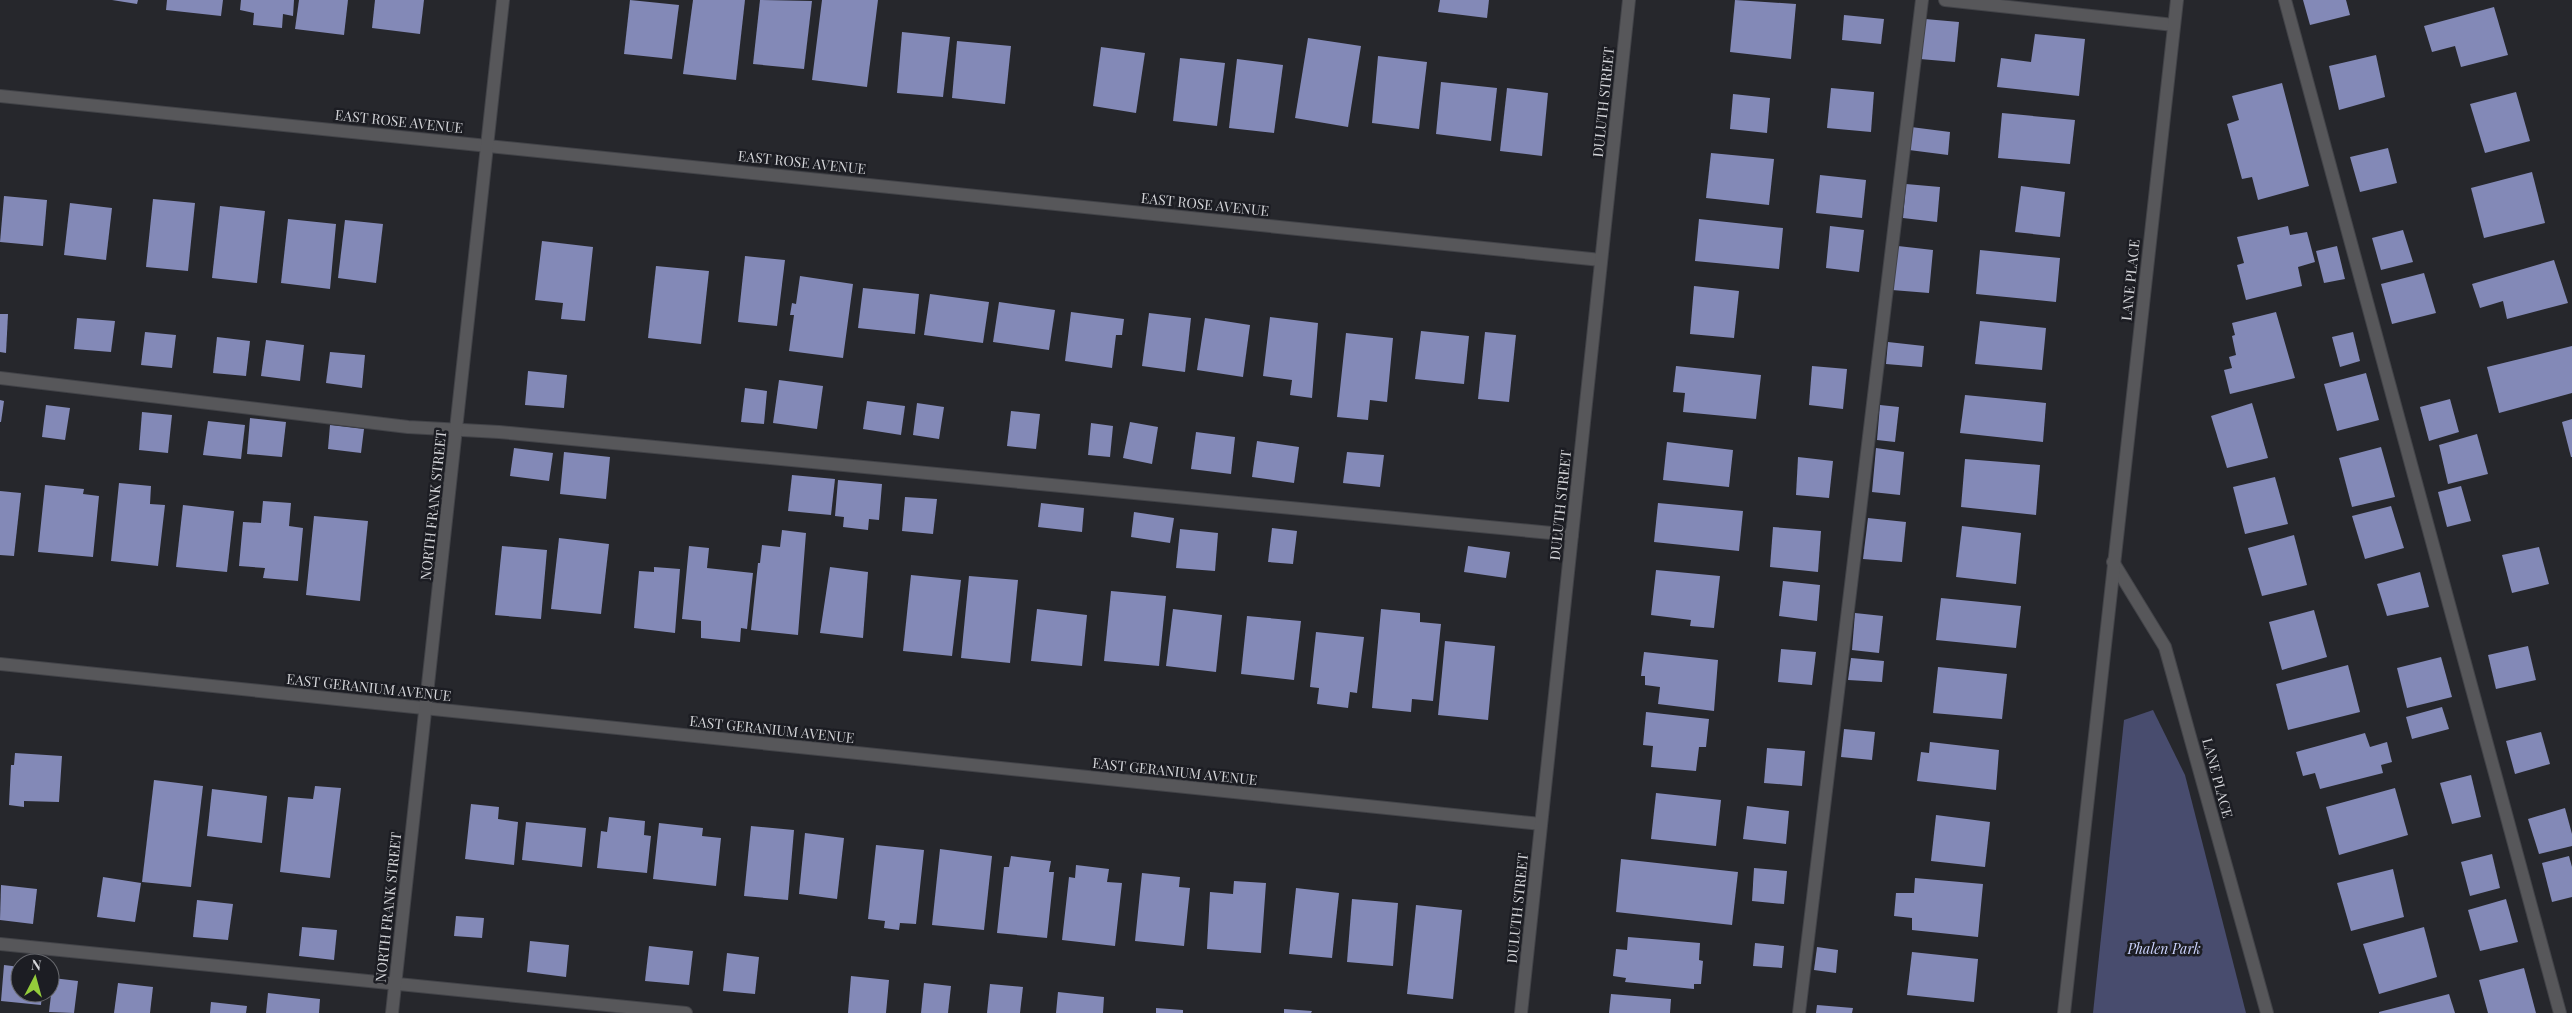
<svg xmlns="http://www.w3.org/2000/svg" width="2572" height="1013" font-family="'Playfair Display',serif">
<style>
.green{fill:#484c6e}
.building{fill:#8389b7}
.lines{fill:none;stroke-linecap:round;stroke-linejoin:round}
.minor-casing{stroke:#424348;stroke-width:14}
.minor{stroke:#57575a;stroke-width:12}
.labels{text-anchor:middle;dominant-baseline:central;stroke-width:5;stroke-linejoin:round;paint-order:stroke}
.street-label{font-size:14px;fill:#d5d6da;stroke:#1c1d23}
.park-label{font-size:14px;font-style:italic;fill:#ccd3fd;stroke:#1c1d23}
</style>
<rect width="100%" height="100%" fill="#26272c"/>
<polygon class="green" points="2153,710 2185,775 2246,1013 2093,1013 2124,720"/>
<g class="building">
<polygon points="112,0 138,0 137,4"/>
<polygon points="167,0 223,0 221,16 166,10"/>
<polygon points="241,0 294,0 293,16 283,14 282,28 253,25 254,13 240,10"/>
<polygon points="299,0 348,0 344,35 295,29"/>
<polygon points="375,0 424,0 420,34 372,28"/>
<polygon points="630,0 679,5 672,59 624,54"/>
<polygon points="693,0 745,0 736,80 683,74"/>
<polygon points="760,0 812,1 804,69 753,64"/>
<polygon points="822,0 878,0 867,87 812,80"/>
<polygon points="1440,0 1489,0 1487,18 1438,12"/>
<polygon points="1735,0 1796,4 1791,59 1730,52"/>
<polygon points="2303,0 2346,0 2350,15 2310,25"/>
<polygon points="2494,7 2508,55 2461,67 2455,46 2432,52 2424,26"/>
<polygon points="1844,15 1884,19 1881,44 1842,40"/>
<polygon points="1925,19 1959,22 1955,62 1920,59"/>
<polygon points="902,32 950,37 943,97 897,93"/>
<polygon points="2035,34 2085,39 2079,96 1997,87 2001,58 2031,62"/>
<polygon points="1308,38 1361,46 1348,127 1295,118"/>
<polygon points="957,41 1011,46 1005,104 952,98"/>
<polygon points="1101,47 1145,53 1136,113 1093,106"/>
<polygon points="2376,55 2385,97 2339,110 2329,66"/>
<polygon points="1378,56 1427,62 1419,129 1372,123"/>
<polygon points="1180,58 1225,63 1217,126 1173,121"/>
<polygon points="1237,59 1283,65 1274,133 1229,128"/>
<polygon points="1441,82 1497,88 1491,141 1436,134"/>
<polygon points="2282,83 2309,186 2258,200 2252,177 2242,179 2227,124 2239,120 2232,96"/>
<polygon points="1507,88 1548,93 1542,156 1500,151"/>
<polygon points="1831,88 1874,92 1871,132 1827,128"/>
<polygon points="2516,92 2530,141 2485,153 2470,104"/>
<polygon points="1733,94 1770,98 1767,133 1730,129"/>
<polygon points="2002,113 2075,120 2070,164 1998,158"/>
<polygon points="1911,127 1950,132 1948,155 1909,150"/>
<polygon points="2388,148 2397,183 2360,192 2350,157"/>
<polygon points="1711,153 1774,159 1769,205 1706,198"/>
<polygon points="2532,172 2545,223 2484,238 2471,188"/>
<polygon points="1820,175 1866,180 1862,218 1816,213"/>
<polygon points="1906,184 1940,187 1937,222 1903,218"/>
<polygon points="2021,186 2065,192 2060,237 2015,232"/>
<polygon points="4,196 47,200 43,246 0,242"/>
<polygon points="153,199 195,203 188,271 146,267"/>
<polygon points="70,203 112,208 106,260 64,255"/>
<polygon points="220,206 265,211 257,283 212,278"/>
<polygon points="288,219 336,224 330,289 281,283"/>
<polygon points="1699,219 1783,228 1779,269 1695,261"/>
<polygon points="345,220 383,224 376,283 338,278"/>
<polygon points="1830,226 1864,230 1859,272 1826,268"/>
<polygon points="2288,226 2290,235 2307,232 2315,262 2298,267 2302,286 2246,300 2237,265 2244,263 2237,237"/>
<polygon points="2403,230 2413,262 2381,270 2372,238"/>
<polygon points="542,241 593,247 585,321 561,319 563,303 535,300"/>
<polygon points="1898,246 1933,250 1929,293 1892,290"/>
<polygon points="2337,246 2345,279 2324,283 2316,251"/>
<polygon points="1980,250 2060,258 2056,302 1976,294"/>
<polygon points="745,256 785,260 777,326 738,322"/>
<polygon points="2554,260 2568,303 2507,319 2503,301 2480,308 2472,284"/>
<polygon points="656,266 709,271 701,344 648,338"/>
<polygon points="2424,273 2436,313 2392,324 2381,284"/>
<polygon points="800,276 853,284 843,358 789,351 794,315 790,315 792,303 796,304"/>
<polygon points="1694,286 1739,291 1734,338 1690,334"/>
<polygon points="863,288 919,294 915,334 858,328"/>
<polygon points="930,294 989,302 983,343 924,335"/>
<polygon points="999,302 1055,310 1049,350 993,342"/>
<polygon points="1071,312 1124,319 1122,335 1116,335 1112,368 1065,361"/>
<polygon points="2276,312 2295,378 2230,394 2224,370 2232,368 2229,357 2236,355 2232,336 2235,335 2232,323"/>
<polygon points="1149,313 1191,318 1185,372 1142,366"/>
<polygon points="0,314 8,314 6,353 0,352"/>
<polygon points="1270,317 1318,323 1312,398 1290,395 1292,380 1263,376"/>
<polygon points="77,318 115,321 111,352 74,349"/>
<polygon points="1205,318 1250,325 1243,377 1197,370"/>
<polygon points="1980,321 2046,328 2042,370 1975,364"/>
<polygon points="1421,331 1469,336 1464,384 1415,379"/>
<polygon points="145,332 176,335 172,368 141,365"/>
<polygon points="1485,332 1516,335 1509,402 1478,399"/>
<polygon points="2353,332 2360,361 2340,367 2332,337"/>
<polygon points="1346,333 1393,338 1387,402 1370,400 1368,420 1337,417"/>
<polygon points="217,337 250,341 246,376 213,373"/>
<polygon points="266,340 304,345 300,381 261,376"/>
<polygon points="1888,342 1924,346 1922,367 1886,364"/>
<polygon points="2572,346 2572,393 2499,413 2487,367"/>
<polygon points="330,352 365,355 362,388 326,383"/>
<polygon points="1676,366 1761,375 1756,419 1683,412 1685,393 1673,392"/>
<polygon points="1812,366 1847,369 1843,409 1809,405"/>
<polygon points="528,371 567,375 564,408 525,405"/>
<polygon points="2366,373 2379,420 2337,431 2324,384"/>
<polygon points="779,380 823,386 817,429 773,423"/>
<polygon points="745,388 767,391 764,424 741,422"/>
<polygon points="1965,395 2046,403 2043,442 1960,433"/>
<polygon points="2450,399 2459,432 2429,441 2420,407"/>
<polygon points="0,400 4,401 1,422 0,422"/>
<polygon points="867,401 905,406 901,435 863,429"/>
<polygon points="917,403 944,407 939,439 913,435"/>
<polygon points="2252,403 2268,458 2227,468 2211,416"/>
<polygon points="46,405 70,408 65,440 42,437"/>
<polygon points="1880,405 1899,407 1895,442 1877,440"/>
<polygon points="1011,411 1040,414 1036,449 1007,446"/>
<polygon points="142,412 172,415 168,453 139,450"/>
<polygon points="250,418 286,422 282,457 247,454"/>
<polygon points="2572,419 2572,457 2571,457 2562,422"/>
<polygon points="208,421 245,425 241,459 203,455"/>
<polygon points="1130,422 1158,427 1152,464 1123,458"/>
<polygon points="1091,423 1113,426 1110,457 1088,455"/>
<polygon points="330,425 364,429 361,453 328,449"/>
<polygon points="1196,432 1235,437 1231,474 1191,469"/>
<polygon points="2477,434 2488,474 2448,484 2439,445"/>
<polygon points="1257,441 1299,447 1294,483 1252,477"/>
<polygon points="1667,442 1733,450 1729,487 1663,480"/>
<polygon points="2381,447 2395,497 2352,507 2339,458"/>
<polygon points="514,448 553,453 549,481 510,476"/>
<polygon points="1876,448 1904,452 1900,495 1872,492"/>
<polygon points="564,452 610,457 606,499 560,494"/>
<polygon points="1347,452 1384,455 1380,487 1343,483"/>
<polygon points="1798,457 1833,461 1829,498 1796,495"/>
<polygon points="1965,459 2040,465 2036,515 1961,507"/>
<polygon points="792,475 835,479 831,515 788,511"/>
<polygon points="2275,477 2288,524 2245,534 2233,487"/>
<polygon points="838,480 882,484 879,520 869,519 868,530 843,527 844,517 835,516"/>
<polygon points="119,483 151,486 150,504 165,505 158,566 111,561"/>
<polygon points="45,485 84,489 83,494 99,496 93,557 38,552"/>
<polygon points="2461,486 2471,521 2447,527 2438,492"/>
<polygon points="0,491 21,493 14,556 0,555"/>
<polygon points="905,497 937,499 933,534 902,531"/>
<polygon points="263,501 291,503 289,526 303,528 298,581 263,578 265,568 239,566 243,522 261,523"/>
<polygon points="1041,503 1084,508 1082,532 1038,527"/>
<polygon points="1658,503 1743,511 1739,551 1654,542"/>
<polygon points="183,505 234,511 227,572 176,567"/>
<polygon points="2391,506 2404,548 2365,559 2352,516"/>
<polygon points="1134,512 1174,518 1170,543 1131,537"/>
<polygon points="314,516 368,521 360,601 306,595"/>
<polygon points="1868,518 1906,522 1902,562 1863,559"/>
<polygon points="1962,526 2021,533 2016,584 1956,577"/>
<polygon points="1773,527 1821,531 1818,572 1770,567"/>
<polygon points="1272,528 1297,531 1293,564 1268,562"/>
<polygon points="1180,529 1218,533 1215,571 1176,568"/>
<polygon points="782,530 806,533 798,635 751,630 758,563 760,563 762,545 780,547"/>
<polygon points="2294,535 2307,585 2262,596 2248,548"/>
<polygon points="559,538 609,544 601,614 551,609"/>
<polygon points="502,546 547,550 541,619 495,615"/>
<polygon points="689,546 709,548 707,568 753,573 747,629 741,628 740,642 701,638 701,621 682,619"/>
<polygon points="1468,546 1510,552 1506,578 1464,572"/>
<polygon points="2539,547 2549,584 2512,593 2502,555"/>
<polygon points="654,567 680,569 675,633 634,628 639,571 654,572"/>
<polygon points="830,567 868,572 863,638 820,633"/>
<polygon points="1656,570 1720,576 1714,628 1690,626 1691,620 1651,615"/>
<polygon points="2420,572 2429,607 2387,616 2377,584"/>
<polygon points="911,575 961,580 952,656 903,651"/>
<polygon points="969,576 1018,580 1010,663 961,658"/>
<polygon points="1783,581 1820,585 1817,621 1779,616"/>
<polygon points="1111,591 1166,596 1159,666 1104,661"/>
<polygon points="1941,598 2021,606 2016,648 1936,640"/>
<polygon points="1037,609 1087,615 1082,666 1031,661"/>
<polygon points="1173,609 1222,615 1216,672 1166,666"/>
<polygon points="1381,609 1420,613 1420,622 1441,624 1433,701 1412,699 1411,712 1372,708"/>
<polygon points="2314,610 2327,657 2282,670 2269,622"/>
<polygon points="1855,613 1883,616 1879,653 1852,650"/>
<polygon points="1247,616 1301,621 1294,680 1241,674"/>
<polygon points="1316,632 1364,637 1357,693 1350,692 1348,708 1317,704 1319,688 1310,687"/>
<polygon points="1445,641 1495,646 1488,720 1438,715"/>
<polygon points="2528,646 2536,680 2496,689 2488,655"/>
<polygon points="1781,649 1816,652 1812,685 1778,682"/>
<polygon points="1644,652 1718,660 1714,711 1658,704 1660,687 1645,685 1645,676 1641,676"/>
<polygon points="2441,657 2452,697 2407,708 2397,668"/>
<polygon points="1851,658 1884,661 1882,682 1848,680"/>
<polygon points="2348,665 2360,712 2288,730 2276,684"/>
<polygon points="1938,667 2007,674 2002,719 1933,713"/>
<polygon points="2442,707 2449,729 2412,739 2406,717"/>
<polygon points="1646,712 1709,719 1706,747 1699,747 1696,771 1651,767 1653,746 1643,745"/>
<polygon points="1844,729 1875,732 1872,760 1841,757"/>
<polygon points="2541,732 2550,764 2515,774 2506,741"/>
<polygon points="2365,733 2370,747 2387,742 2392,762 2381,765 2383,773 2320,789 2315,773 2303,776 2296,752"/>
<polygon points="1930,742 1999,750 1996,790 1917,781 1921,752 1929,753"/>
<polygon points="1767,748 1805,751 1802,786 1764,783"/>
<polygon points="15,753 62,756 59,802 24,801 24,807 9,805 11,765 14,765"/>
<polygon points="2471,775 2481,817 2452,824 2440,783"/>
<polygon points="154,780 203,786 191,887 142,882"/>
<polygon points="315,786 341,788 330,878 280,872 288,797 313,799"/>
<polygon points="2395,788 2408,835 2339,855 2326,807"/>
<polygon points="212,789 267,796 262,843 207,836"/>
<polygon points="1656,793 1721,800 1716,846 1651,839"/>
<polygon points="471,804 499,807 498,819 518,822 514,865 465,859"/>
<polygon points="1747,806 1789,811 1786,844 1743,839"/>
<polygon points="2565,808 2572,834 2572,846 2539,854 2528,819"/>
<polygon points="1936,815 1990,822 1985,867 1931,861"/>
<polygon points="609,817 645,821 644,835 651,836 647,873 597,868 601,831 607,832"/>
<polygon points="526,822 586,828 582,867 522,860"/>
<polygon points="659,823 703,828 702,836 721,838 716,886 653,879"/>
<polygon points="751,826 794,830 788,900 744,896"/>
<polygon points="805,833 844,838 837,899 799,894"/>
<polygon points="876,845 924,850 916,924 900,923 899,930 884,928 885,921 868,919"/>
<polygon points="940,849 992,856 984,930 932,925"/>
<polygon points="2492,854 2500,888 2470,896 2461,862"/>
<polygon points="1011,856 1051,861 1049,872 1054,872 1047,938 997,933 1004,867 1009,867"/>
<polygon points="2569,856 2572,867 2572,897 2552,902 2542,863"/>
<polygon points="1621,859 1738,872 1732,925 1616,912"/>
<polygon points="1076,865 1109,869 1107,882 1122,883 1115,946 1062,940 1069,877 1075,878"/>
<polygon points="1754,868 1787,871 1784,904 1752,901"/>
<polygon points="2393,869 2404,917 2351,931 2337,883"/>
<polygon points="1142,873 1180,877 1179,887 1190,888 1184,946 1135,941"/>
<polygon points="103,877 141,883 135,922 97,917"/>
<polygon points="1915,878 1983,884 1978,937 1912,930 1912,918 1894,916 1896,893 1914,893"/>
<polygon points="1234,881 1266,883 1261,953 1207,949 1210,892 1233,894"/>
<polygon points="1,885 37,889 33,924 0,920"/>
<polygon points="1296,888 1339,893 1332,958 1289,954"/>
<polygon points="1352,899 1398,903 1393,966 1347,962"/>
<polygon points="2506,899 2518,942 2480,951 2468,910"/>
<polygon points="197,900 233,904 228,940 193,937"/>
<polygon points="1416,905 1462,910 1453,999 1407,994"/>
<polygon points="456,916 484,918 482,938 454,936"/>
<polygon points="302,927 337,930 334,960 299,956"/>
<polygon points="2424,927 2437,977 2379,994 2363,944"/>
<polygon points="1628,937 1700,943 1699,960 1703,961 1701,984 1694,984 1694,989 1625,982 1626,978 1613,976 1616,949 1627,950"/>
<polygon points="530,941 569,945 566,977 527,972"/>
<polygon points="1755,943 1784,946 1782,968 1753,966"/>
<polygon points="649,946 693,951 689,985 645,981"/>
<polygon points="1817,947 1838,950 1836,973 1814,970"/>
<polygon points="1912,952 1978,959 1974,1002 1907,995"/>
<polygon points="727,953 759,957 755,994 723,991"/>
<polygon points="4,965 20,967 20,993 42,993 41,1005 1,1001"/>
<polygon points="2524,968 2536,1013 2488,1013 2479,980"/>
<polygon points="851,976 889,980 886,1013 848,1013"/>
<polygon points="53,978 78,981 74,1013 49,1012"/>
<polygon points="118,983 153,987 150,1013 114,1013"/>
<polygon points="924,983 951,986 948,1013 921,1013"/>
<polygon points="990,984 1023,987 1020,1013 987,1013"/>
<polygon points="1058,992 1104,997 1103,1013 1056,1013"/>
<polygon points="268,993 320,999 319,1013 266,1013"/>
<polygon points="1611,994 1671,999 1670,1013 1609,1013"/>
<polygon points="2449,994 2455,1013 2379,1013 2379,1012"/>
<polygon points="211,1002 247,1006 246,1013 210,1013"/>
<polygon points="1817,1005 1853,1008 1852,1013 1816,1013"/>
<polygon points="1156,1008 1183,1010 1183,1013 1156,1013"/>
<polygon points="1284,1009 1312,1011 1311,1013 1284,1013"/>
</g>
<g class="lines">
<defs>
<g id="minor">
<polyline points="1945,0 2174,25"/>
<polyline points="2285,0 2560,1013"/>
<polyline points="0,96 1601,260"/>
<polyline points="0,378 408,427 499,432 1572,535"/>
<polyline points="2113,562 2165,647 2267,1013"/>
<polyline points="0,664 1541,824"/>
<polyline points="0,944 686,1013"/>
<polyline points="392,1013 503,0"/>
<polyline points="1521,1013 1629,0"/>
<polyline points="1799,1013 1922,0"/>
<polyline points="2064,1013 2177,0"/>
</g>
</defs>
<use href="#minor" class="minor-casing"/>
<use href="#minor" class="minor"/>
</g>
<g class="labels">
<g class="street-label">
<text transform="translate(1603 102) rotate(-84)">DULUTH STREET</text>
<text transform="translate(399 121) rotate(6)">EAST ROSE AVENUE</text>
<text transform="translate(802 162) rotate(6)">EAST ROSE AVENUE</text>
<text transform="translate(1205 204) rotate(6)">EAST ROSE AVENUE</text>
<text transform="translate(2130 280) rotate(-84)">LANE PLACE</text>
<text transform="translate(433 505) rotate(-84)">NORTH FRANK STREET</text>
<text transform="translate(1560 505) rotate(-84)">DULUTH STREET</text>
<text transform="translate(369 687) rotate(6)">EAST GERANIUM AVENUE</text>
<text transform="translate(772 729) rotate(6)">EAST GERANIUM AVENUE</text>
<text transform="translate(1175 771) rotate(6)">EAST GERANIUM AVENUE</text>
<text transform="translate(2218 778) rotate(75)">LANE PLACE</text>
<text transform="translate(388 907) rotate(-84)">NORTH FRANK STREET</text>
<text transform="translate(1517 908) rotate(-84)">DULUTH STREET</text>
</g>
<g class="park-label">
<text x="2164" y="948">Phalen Park</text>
</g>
</g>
<g transform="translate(35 978) rotate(6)"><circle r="24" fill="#1c1d23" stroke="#66676c"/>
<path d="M0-4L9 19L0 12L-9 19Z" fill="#94cc3b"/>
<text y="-8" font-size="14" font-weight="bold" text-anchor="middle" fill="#d5d6da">N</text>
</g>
</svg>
